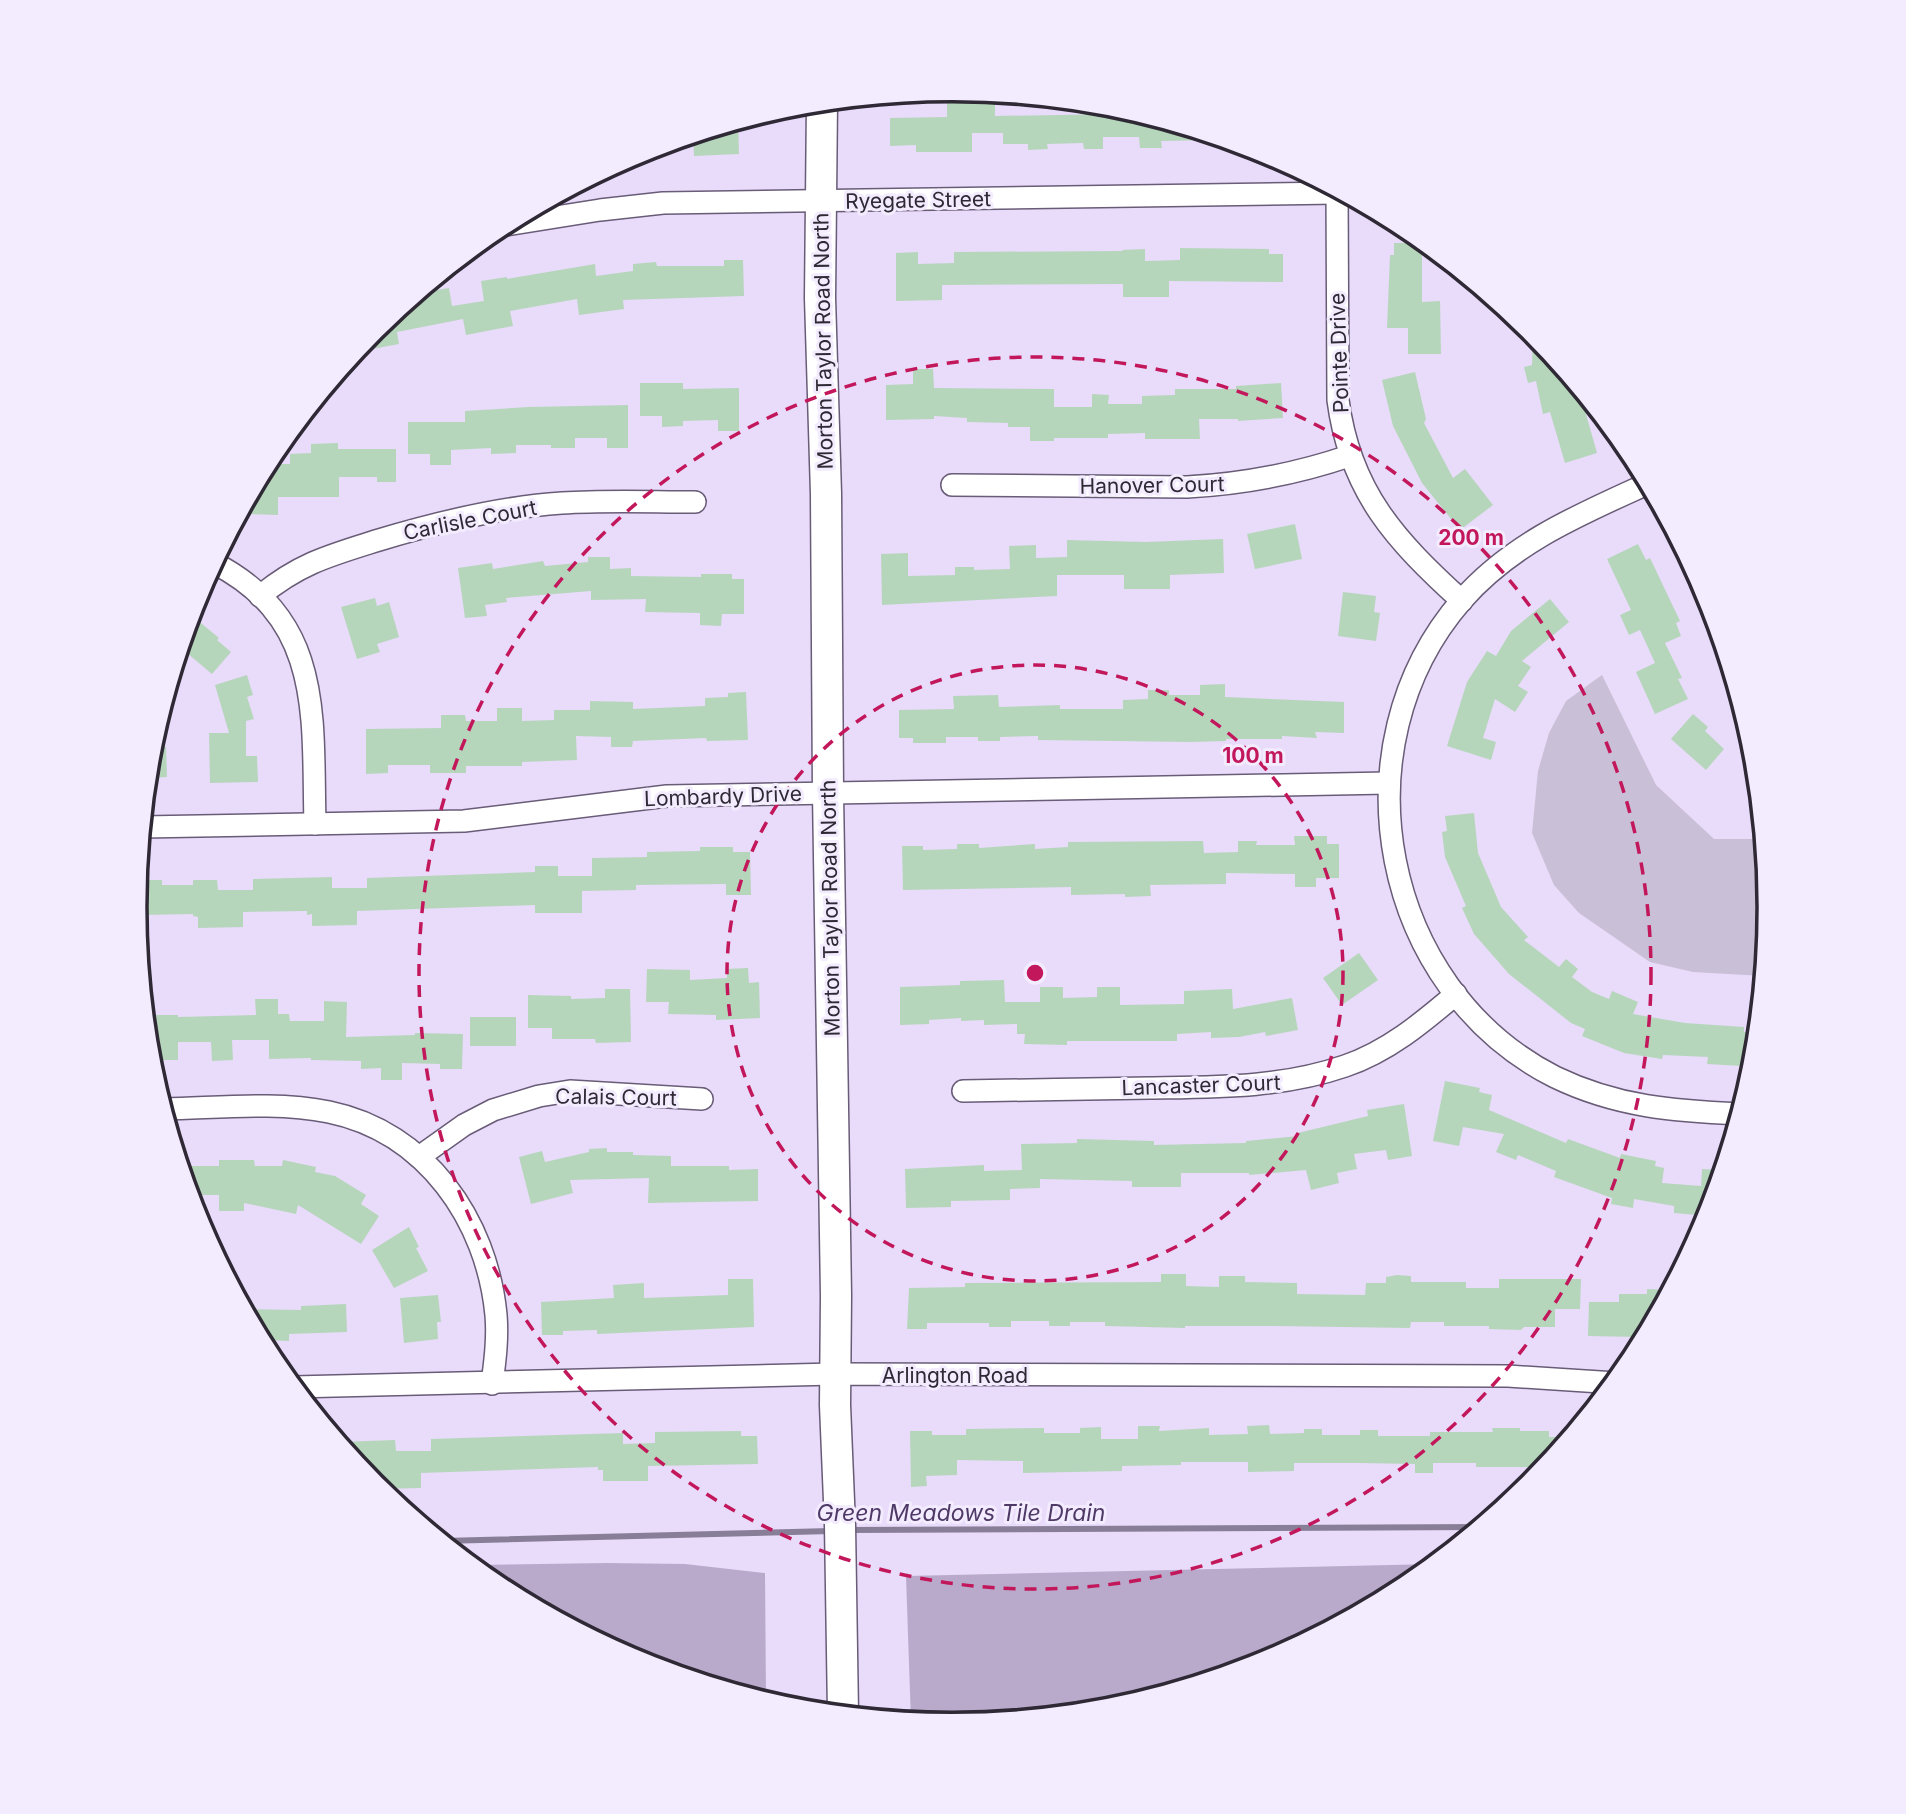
<svg xmlns="http://www.w3.org/2000/svg" width="1906" height="1814" font-family="Inter,sans-serif">
<style>
.green{fill:#c9bfd6}
.forest{fill:#b9aacb}
.lines{fill:none;stroke-linecap:round;stroke-linejoin:round}
.stream{stroke:#897e98;stroke-width:6}
.building{fill:#b6d6bc}
.street-casing{stroke:#685c77;stroke-width:24}
.secondary-casing{stroke:#685c77;stroke-width:33}
.street{stroke:#fff;stroke-width:21}
.secondary{stroke:#fff;stroke-width:30}
.ring{fill:none;stroke:#c2185b;stroke-width:3.5;stroke-dasharray:12 9}
.labels{text-anchor:middle;dominant-baseline:central;stroke-width:6;stroke-linejoin:round;paint-order:stroke}
.street-label{font-size:21px;fill:#2e2935;stroke:#f3ebfe}
.water-label{font-size:23px;font-style:italic;fill:#4f3967;stroke:#f3ebfe}
.rim{fill:none;stroke:#2e2935;stroke-width:3.5}
.centre{fill:#c2185b;stroke:#f3ebfe;stroke-width:3.5}
.ring-label{font-size:21px;text-anchor:middle;font-weight:bold;fill:#c2185b;stroke:#f3ebfe;stroke-width:6;stroke-linejoin:round;paint-order:stroke}
</style>
<rect width="100%" height="100%" fill="#e9dbfa"/>
<polygon class="green" points="1602,675 1656,785 1714,839 1764,839 1771,907 1764,976 1693,972 1650,962 1579,913 1554,885 1532,833 1538,771 1549,733 1566,701"/>
<g class="forest">
<polygon points="607,1563 685,1564 765,1573 766,1701 640,1662 498,1587 472,1565"/>
<polygon points="1435,1564 1407,1587 1266,1663 1112,1709 953,1725 911,1721 906,1576"/>
</g>
<g class="lines">
<g class="stream">
<polyline points="849,1530 1481,1527"/>
<polyline points="442,1541 831,1531"/>
</g>
</g>
<g class="building">
<polygon points="947,100 995,100 995,116 1115,114 1115,106 1218,137 1217,140 1161,141 1162,148 1140,148 1139,137 1103,137 1103,149 1084,149 1083,143 1047,144 1048,149 1028,150 1028,144 1003,144 1003,133 972,133 972,152 916,152 916,145 890,146 890,118 947,117"/>
<polygon points="738,122 739,154 694,156 693,135"/>
<polygon points="1406,226 1422,239 1422,302 1440,301 1441,354 1408,354 1408,328 1387,328 1390,255 1394,255 1394,243 1406,243"/>
<polygon points="1180,248 1269,249 1269,254 1283,254 1283,282 1169,281 1169,297 1123,297 1123,284 942,285 942,300 896,301 896,253 918,252 918,264 954,263 954,252 1123,251 1122,250 1145,249 1145,261 1180,260"/>
<polygon points="724,260 743,260 744,296 623,300 624,309 579,315 577,299 510,311 513,326 466,335 463,319 397,332 399,344 356,352 375,328 418,293 449,288 452,306 484,301 481,281 507,277 507,279 595,264 596,276 633,271 633,264 656,262 657,266 724,266"/>
<polygon points="1533,330 1578,386 1597,453 1565,463 1550,412 1543,414 1536,381 1528,383 1524,367 1532,365"/>
<polygon points="913,369 933,369 934,388 1054,389 1054,407 1092,407 1092,394 1109,395 1108,404 1142,404 1142,396 1175,395 1175,389 1236,389 1236,386 1281,383 1283,418 1238,421 1238,419 1199,419 1200,439 1145,439 1145,433 1108,434 1108,438 1054,438 1054,441 1030,441 1030,427 1008,427 1008,423 967,422 967,418 934,416 934,419 886,420 886,385 913,384"/>
<polygon points="1415,372 1426,419 1424,423 1453,478 1465,469 1493,505 1460,530 1422,483 1393,426 1382,380"/>
<polygon points="640,383 683,383 683,389 739,388 739,431 718,431 718,420 683,421 683,426 662,427 662,416 640,416"/>
<polygon points="628,405 628,448 607,448 607,438 575,438 575,448 551,448 551,445 516,445 516,453 491,454 491,448 451,450 451,465 430,465 430,454 408,454 408,422 465,422 465,411 528,407"/>
<polygon points="338,443 338,449 396,449 396,482 377,482 377,477 339,477 339,497 278,497 278,515 245,514 245,505 267,464 290,464 290,454 311,453 311,444"/>
<polygon points="1295,524 1302,559 1255,569 1247,534"/>
<polygon points="1223,539 1224,573 1170,575 1170,589 1124,589 1124,575 1057,575 1057,596 882,605 881,554 908,553 908,576 955,575 955,567 974,567 974,570 1010,569 1009,546 1036,545 1036,558 1067,557 1067,540 1146,542"/>
<polygon points="1638,544 1646,560 1650,558 1680,621 1676,623 1681,636 1665,643 1682,678 1678,679 1688,699 1655,714 1636,672 1655,663 1640,630 1629,635 1620,615 1631,610 1607,559"/>
<polygon points="588,557 610,557 610,569 631,568 631,576 701,577 701,574 732,574 732,579 744,579 744,614 722,614 721,626 700,625 700,613 645,612 646,599 591,600 591,591 506,598 507,602 485,605 487,616 465,618 458,568 492,563 493,569 543,561 545,566 588,562"/>
<polygon points="1343,592 1376,596 1374,612 1380,613 1376,641 1338,636"/>
<polygon points="375,598 377,606 389,602 399,637 377,644 380,652 357,659 341,607"/>
<polygon points="1550,599 1569,622 1522,661 1531,667 1518,686 1528,692 1515,712 1495,699 1483,738 1496,742 1491,760 1447,746 1467,682 1487,651 1496,656 1511,631"/>
<polygon points="196,619 219,638 217,640 231,652 212,674 181,648 186,631"/>
<polygon points="247,675 253,695 247,697 254,719 246,721 246,756 257,756 258,782 210,783 209,733 229,733 215,685"/>
<polygon points="1225,684 1225,697 1344,702 1344,733 1315,732 1317,738 1282,736 1282,739 1226,739 1226,741 1191,742 1038,740 1038,736 1000,737 1000,741 978,741 978,737 946,737 946,743 913,743 913,738 899,738 899,710 954,709 953,696 998,695 999,707 1060,705 1060,709 1123,709 1123,700 1148,699 1148,690 1169,690 1169,695 1200,695 1200,685"/>
<polygon points="746,692 748,740 707,741 706,738 633,741 632,747 611,747 611,737 576,736 577,760 522,762 522,766 466,766 466,773 430,773 430,765 388,765 388,773 366,774 366,729 441,728 441,715 465,715 466,721 497,721 497,708 522,708 522,721 554,720 554,710 590,710 590,701 633,702 633,709 705,706 705,698 728,697 728,693"/>
<polygon points="1693,714 1708,727 1705,731 1724,749 1706,770 1671,739"/>
<polygon points="151,747 166,747 167,777 148,778"/>
<polygon points="1474,813 1478,853 1501,907 1528,937 1524,940 1559,967 1566,959 1578,969 1572,977 1592,992 1609,999 1612,991 1638,1002 1633,1014 1685,1023 1744,1027 1744,1032 1758,1032 1755,1061 1742,1061 1742,1066 1707,1064 1708,1057 1663,1055 1662,1059 1624,1053 1582,1036 1585,1029 1571,1023 1509,974 1474,934 1462,908 1466,906 1445,857 1442,832 1447,831 1445,816"/>
<polygon points="1294,836 1327,836 1327,844 1339,844 1339,878 1316,878 1316,887 1295,887 1295,874 1226,873 1226,884 1150,885 1151,896 1125,897 1125,894 1071,895 1071,887 903,890 902,846 923,846 923,850 957,849 957,844 979,844 979,848 1035,844 1035,849 1068,847 1068,842 1203,841 1204,853 1238,852 1238,841 1257,841 1256,845 1295,845"/>
<polygon points="700,847 733,847 733,852 750,852 751,895 726,895 726,884 636,885 636,890 582,891 582,913 535,913 535,905 357,911 357,925 312,926 312,914 307,915 307,911 243,912 243,927 198,928 198,917 193,916 193,914 142,915 142,880 162,880 162,885 193,885 193,880 217,880 218,890 253,890 253,879 332,877 332,888 367,888 367,878 535,872 535,866 558,866 558,876 592,876 592,858 647,857 647,852 700,851"/>
<polygon points="1359,953 1378,980 1342,1005 1323,978"/>
<polygon points="748,968 749,983 759,982 760,1018 716,1020 716,1015 668,1014 669,1002 646,1002 647,969 690,970 690,980 727,978 727,969"/>
<polygon points="1004,980 1005,1002 1040,1002 1040,987 1063,987 1063,998 1097,997 1097,987 1120,987 1120,1005 1184,1004 1184,991 1232,989 1233,1009 1292,998 1298,1030 1266,1036 1265,1032 1239,1037 1211,1038 1211,1032 1177,1034 1177,1041 1067,1041 1067,1045 1024,1044 1025,1034 1017,1034 1017,1024 984,1025 984,1020 961,1021 961,1018 929,1020 929,1024 900,1025 900,987 960,985 960,981"/>
<polygon points="605,989 630,989 631,1042 596,1043 595,1039 552,1039 552,1028 528,1028 528,995 571,996 571,999 605,998"/>
<polygon points="255,999 278,999 278,1014 289,1014 290,1021 324,1021 324,1001 347,1002 346,1037 415,1035 415,1033 463,1034 462,1069 440,1069 440,1064 402,1063 402,1080 381,1080 381,1068 361,1069 361,1061 311,1060 311,1058 269,1059 269,1040 232,1040 233,1060 212,1061 211,1042 178,1042 178,1060 157,1060 157,1041 148,1041 146,1015 178,1015 178,1017 256,1015"/>
<rect x="470" y="1017" width="46" height="29"/>
<polygon points="1445,1081 1480,1088 1479,1092 1492,1095 1489,1110 1566,1143 1568,1139 1620,1158 1621,1154 1656,1161 1655,1166 1664,1168 1662,1183 1701,1186 1702,1169 1724,1170 1710,1216 1674,1213 1674,1206 1634,1199 1633,1208 1611,1204 1612,1198 1554,1177 1556,1171 1518,1155 1516,1160 1496,1152 1504,1134 1463,1127 1459,1146 1433,1141"/>
<polygon points="1404,1104 1412,1156 1388,1160 1386,1150 1354,1154 1357,1169 1337,1173 1339,1183 1311,1190 1306,1170 1249,1175 1249,1173 1181,1173 1181,1187 1132,1187 1132,1181 1040,1179 1040,1188 1010,1189 1010,1200 951,1201 951,1207 906,1208 905,1169 984,1165 984,1171 1022,1170 1021,1144 1077,1143 1077,1139 1154,1141 1154,1145 1246,1143 1246,1141 1299,1136 1298,1133 1368,1116 1367,1110"/>
<polygon points="607,1148 607,1152 633,1152 633,1155 671,1156 671,1166 729,1166 729,1170 758,1169 758,1201 648,1203 649,1178 570,1180 573,1193 531,1204 519,1157 542,1151 545,1162 589,1152 589,1149"/>
<polygon points="219,1160 254,1160 255,1166 282,1166 283,1160 316,1167 315,1172 335,1176 366,1195 361,1204 379,1216 361,1244 298,1205 296,1214 244,1203 244,1211 219,1211 219,1195 190,1195 181,1166 219,1166"/>
<polygon points="409,1227 419,1247 416,1248 428,1271 394,1288 372,1250"/>
<polygon points="1161,1274 1186,1274 1186,1286 1219,1287 1219,1276 1245,1276 1245,1282 1297,1283 1297,1294 1365,1295 1366,1283 1386,1283 1386,1277 1397,1275 1411,1276 1411,1282 1466,1282 1466,1288 1499,1288 1499,1279 1581,1279 1580,1309 1555,1309 1555,1327 1524,1327 1521,1330 1489,1329 1489,1326 1444,1326 1444,1322 1411,1322 1410,1328 1275,1326 1185,1326 1185,1328 1105,1326 1105,1322 1070,1322 1070,1326 1049,1326 1049,1321 1011,1321 1011,1327 989,1327 989,1323 927,1323 927,1329 907,1329 909,1288 965,1287 965,1283 1161,1282"/>
<polygon points="728,1279 753,1279 754,1327 597,1334 597,1330 563,1331 563,1335 542,1335 541,1302 614,1298 613,1285 644,1283 644,1298 728,1295"/>
<polygon points="1647,1289 1671,1290 1651,1327 1639,1327 1638,1337 1588,1336 1589,1302 1619,1302 1619,1294 1647,1294"/>
<polygon points="438,1295 441,1322 437,1322 438,1339 404,1343 400,1298"/>
<polygon points="346,1304 347,1332 289,1334 289,1341 266,1340 266,1336 259,1336 245,1309 301,1310 301,1306"/>
<polygon points="1269,1425 1270,1434 1304,1433 1304,1429 1322,1429 1322,1435 1360,1435 1360,1430 1378,1430 1378,1436 1430,1436 1430,1432 1493,1432 1492,1428 1520,1428 1520,1431 1549,1431 1549,1437 1571,1437 1530,1487 1530,1467 1476,1467 1476,1463 1433,1463 1433,1473 1415,1473 1415,1464 1360,1463 1294,1463 1294,1471 1248,1472 1248,1462 1181,1462 1181,1465 1122,1466 1122,1471 1023,1473 1023,1461 957,1460 957,1475 926,1476 927,1486 911,1487 910,1431 932,1431 932,1435 966,1435 966,1429 1044,1428 1044,1433 1080,1433 1080,1428 1101,1427 1101,1439 1138,1439 1138,1426 1160,1426 1159,1431 1209,1428 1209,1435 1248,1434 1247,1426"/>
<polygon points="741,1431 741,1436 757,1436 758,1464 648,1466 648,1481 603,1481 603,1470 598,1470 598,1467 421,1473 421,1488 379,1489 376,1486 376,1477 368,1478 339,1442 395,1440 396,1451 431,1451 431,1439 623,1433 623,1444 655,1443 655,1432"/>
</g>
<g class="lines">
<defs>
<g id="street">
<path d="M1337,189L1338,400C1350,492 1396,541 1462,601"/>
<polyline points="500,226 600,210 663,203 1337,193"/>
<path d="M1649,483C1581,514 1513,542 1462,600C1334,747 1381,989 1555,1077C1617,1107 1674,1111 1741,1114"/>
<path d="M952,485L1187,487C1243,484 1296,474 1349,456"/>
<path d="M214,563C325,620 312,719 315,824"/>
<path d="M260,596C300,563 331,555 379,540C439,522 500,507 562,503C606,500 651,502 695,502"/>
<polyline points="143,827 464,821 667,796 1388,783"/>
<path d="M963,1091C1025,1090 1088,1089 1150,1088C1216,1087 1281,1088 1345,1066C1387,1052 1422,1023 1456,994"/>
<path d="M164,1109C218,1108 276,1101 329,1112C426,1132 487,1220 496,1315C498,1338 495,1361 492,1384"/>
<polyline points="419,1157 464,1125 493,1110 539,1096 570,1091 702,1099"/>
<polyline points="294,1387 834,1374 1508,1376 1616,1383"/>
</g>
<polyline id="secondary" points="822,102 820,298 826,494 828,793 836,1296 835,1405 840,1525 843,1714"/>
</defs>
<use href="#street" class="street-casing"/>
<use href="#secondary" class="secondary-casing"/>
<use href="#street" class="street"/>
<use href="#secondary" class="secondary"/>
</g>
<g class="ring">
<circle cx="1035" cy="973" r="308"/>
<circle cx="1035" cy="973" r="616"/>
</g>
<g class="labels">
<g class="street-label">
<text transform="translate(918 200) rotate(-1)">Ryegate Street</text>
<text transform="translate(823 341) rotate(-91)">Morton Taylor Road North</text>
<text transform="translate(1339 353) rotate(-92)">Pointe Drive</text>
<text transform="translate(1152 485) rotate(-1)">Hanover Court</text>
<text transform="translate(470 520) rotate(-11)">Carlisle Court</text>
<text transform="translate(723 796) rotate(-2)">Lombardy Drive</text>
<text transform="translate(830 908) rotate(-91)">Morton Taylor Road North</text>
<text transform="translate(1201 1085) rotate(-2)">Lancaster Court</text>
<text transform="translate(616 1097) rotate(1)">Calais Court</text>
<text x="955" y="1375">Arlington Road</text>
</g>
<g class="water-label">
<text x="961" y="1513">Green Meadows Tile Drain</text>
</g>
</g>
<path d="M0 0H1906V1814H0ZM147 907a805 805 0 1 1 1610 0a805 805 0 1 1-1610 0Z" fill="#f3ebfe" fill-rule="evenodd"/>
<path class="rim" d="M147 907a805 805 0 1 1 1610 0a805 805 0 1 1-1610 0Z"/>
<circle cx="1035" cy="973" r="10" class="centre"/>
<g class="ring-label">
<text x="1471" y="545">200 m</text>
<text x="1253" y="763">100 m</text>
</g>
</svg>
